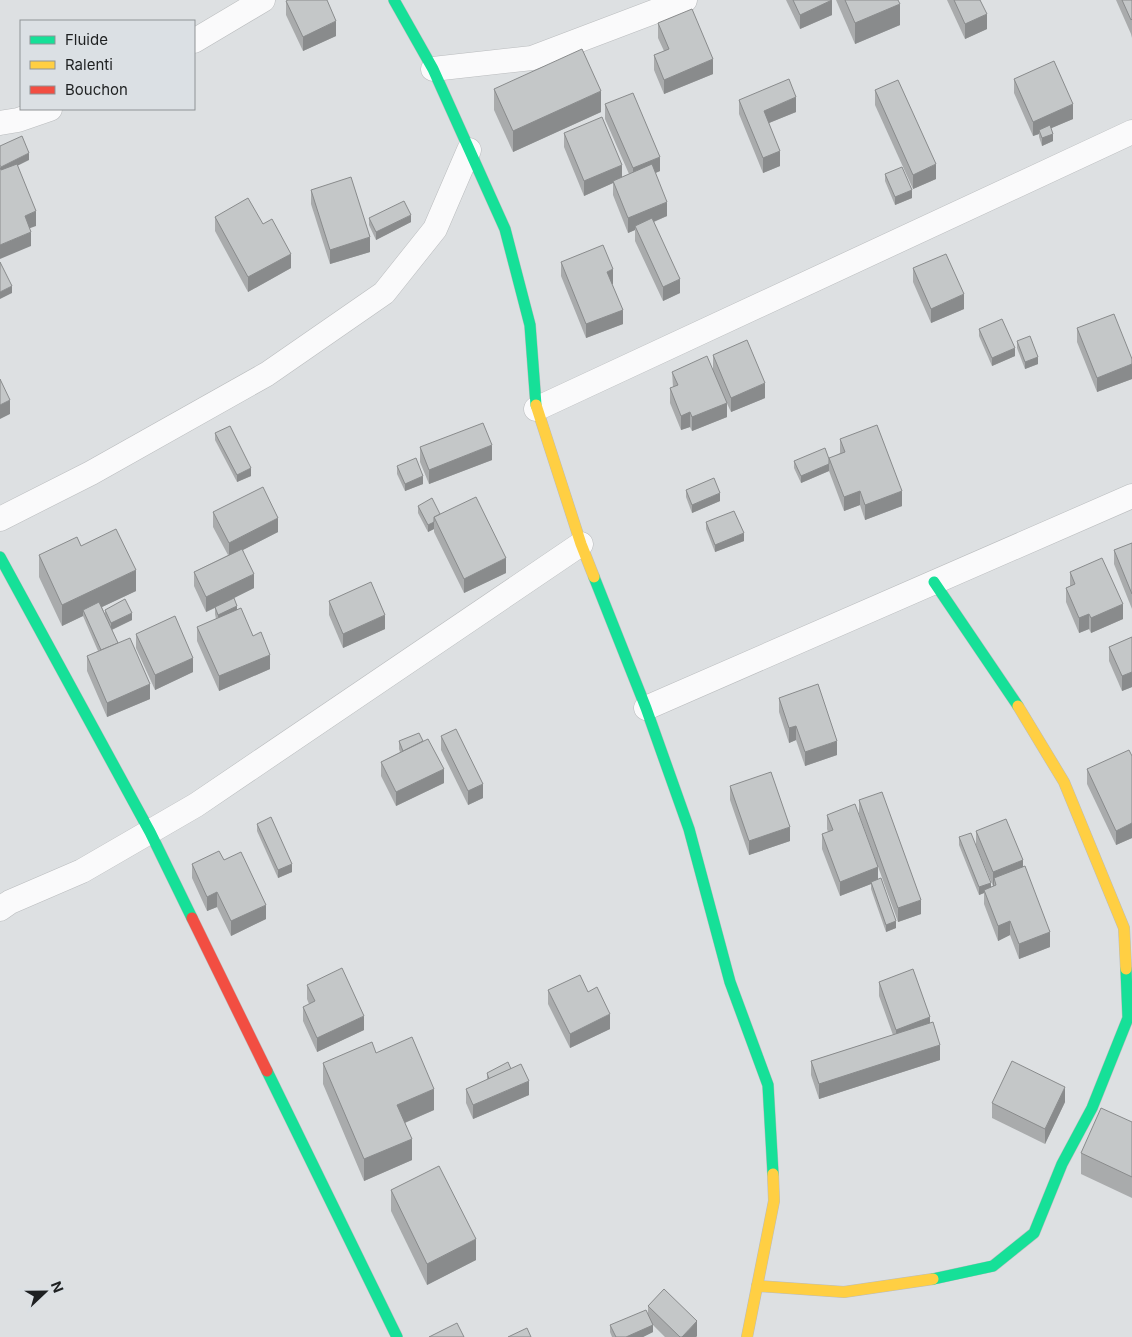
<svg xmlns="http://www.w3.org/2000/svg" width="1132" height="1337" font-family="Inter,sans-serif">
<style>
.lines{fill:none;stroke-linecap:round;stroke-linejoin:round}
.street-casing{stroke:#babcbe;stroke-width:25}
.fast-casing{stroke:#babcbe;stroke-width:12}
.slow-casing{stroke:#babcbe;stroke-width:12}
.jam-casing{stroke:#babcbe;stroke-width:12}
.street{stroke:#fafafb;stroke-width:24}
.fast{stroke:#16e098;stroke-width:11}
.slow{stroke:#ffcf43;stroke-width:11}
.jam{stroke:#f24e42;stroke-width:11}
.wall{fill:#a9abac}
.shaded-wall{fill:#898b8c}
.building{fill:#c4c7c8;stroke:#898b8c}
</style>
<rect width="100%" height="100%" fill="#dde0e2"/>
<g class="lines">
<defs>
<g id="street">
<polyline points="194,41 263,0"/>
<polyline points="433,69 532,58 685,0"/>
<polyline points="0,123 18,120 50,109"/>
<polyline points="536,409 1132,132"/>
<polyline points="0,519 91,473 267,374 384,293 435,229 469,150"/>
<polyline points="646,708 1132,496"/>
<polyline points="0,909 10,902 82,871 196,805 581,544"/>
</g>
<g id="fast">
<polyline points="394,0 433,69 505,229 530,325 536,405"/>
<polyline points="0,557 150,832 192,918"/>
<polyline points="594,577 646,708 689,829 730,982 768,1085 773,1174"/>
<polyline points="934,582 1018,706"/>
<polyline points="267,1071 397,1337"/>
<polyline points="933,1279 993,1266 1034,1233 1062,1164 1092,1108 1128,1018 1126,969"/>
</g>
<g id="slow">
<polyline points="536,405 581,544 594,577"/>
<polyline points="1018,706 1064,782 1124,928 1126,969"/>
<polyline points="757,1286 844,1292 933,1279"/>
<polyline points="747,1337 774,1201 773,1174"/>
</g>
<polyline id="jam" points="192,918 267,1071"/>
</defs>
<use href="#street" class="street-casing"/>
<use href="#fast" class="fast-casing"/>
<use href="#slow" class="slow-casing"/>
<use href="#jam" class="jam-casing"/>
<use href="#street" class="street"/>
<use href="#fast" class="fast"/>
<use href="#slow" class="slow"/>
<use href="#jam" class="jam"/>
</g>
<g class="wall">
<polygon points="786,0 832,0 832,15 800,29"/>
<polygon points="836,0 898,0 900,25 855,44"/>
<polygon points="947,0 980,0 987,29 965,39"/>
<polygon points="1116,0 1132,0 1132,38 1131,34"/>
<polygon points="286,1 336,36 303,51 286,15"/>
<polygon points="658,23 713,74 664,94 654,70 654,55 664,51 658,38"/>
<polygon points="1014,79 1073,119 1051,128 1053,141 1042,146 1039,137 1039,134 1033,136 1014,93"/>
<polygon points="494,89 601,112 513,152 494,110"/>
<polygon points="875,90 936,179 913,189 875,105"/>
<polygon points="739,100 796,112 769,123 780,166 763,173 739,114"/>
<polygon points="605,104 660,171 655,173 667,216 654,222 680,293 663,301 635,241 635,230 628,233 613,195 613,183 584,196 564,147 564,133 622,177 629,174 605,119"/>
<polygon points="885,174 912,198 895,205 885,181"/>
<polygon points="311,190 370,252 330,264 311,204"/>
<polygon points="215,217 263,224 291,268 248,292 215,231"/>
<polygon points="369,218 411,222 376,240 369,225"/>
<polygon points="561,262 613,284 612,284 623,324 586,338 561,276"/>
<polygon points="913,268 964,309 931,323 913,282"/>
<polygon points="1077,328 1132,359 1132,379 1097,392 1077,342"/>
<polygon points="979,329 1015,356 992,366 979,336"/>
<polygon points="1017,341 1038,364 1025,369 1017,348"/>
<polygon points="713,355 765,398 731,412 723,395 727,417 692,431 690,427 681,430 670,403 670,388 673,387 672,372 713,369"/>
<polygon points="215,433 251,476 237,482 215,440"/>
<polygon points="840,439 902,506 865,520 860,505 844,511 829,471 801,483 794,468 794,461 829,459 840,453"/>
<polygon points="420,447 492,460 429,484 420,462"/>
<polygon points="397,466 423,484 405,491 397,474"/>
<polygon points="686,490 720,501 692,513 686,497"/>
<polygon points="418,506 440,514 506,573 464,593 434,532 434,529 428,532 418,513"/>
<polygon points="213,512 278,532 243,550 254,588 234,598 237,609 253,636 270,669 219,691 197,641 197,627 216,619 215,614 215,608 206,612 194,586 194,572 228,555 213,527"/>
<polygon points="706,522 744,541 715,552 706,529"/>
<polygon points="1132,543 1132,609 1114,564 1114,550"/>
<polygon points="81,546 136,591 102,607 105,614 105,610 132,620 112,630 118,643 150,699 107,717 87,671 87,656 98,651 83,616 62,626 39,577 39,555"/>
<polygon points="1070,572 1123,619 1091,633 1089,629 1079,633 1066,602 1066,588 1070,586"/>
<polygon points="329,601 385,629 343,648 329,615"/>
<polygon points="136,634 193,672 155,690 136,648"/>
<polygon points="1132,637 1132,687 1122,691 1109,661 1109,647"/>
<polygon points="779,698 837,755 805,766 796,740 789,743 779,712"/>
<polygon points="441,736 483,798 468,805 441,750"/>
<polygon points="399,741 423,741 444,783 396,806 381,776 381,762 400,752 399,749"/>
<polygon points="1132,756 1132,838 1116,845 1087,784 1087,769"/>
<polygon points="730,786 790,841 749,855 730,800"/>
<polygon points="859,800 921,914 898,922 859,814"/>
<polygon points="827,815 878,879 896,928 886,932 871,889 871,884 840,896 822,849 822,834 828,832 827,829"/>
<polygon points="257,824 292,872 278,878 257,831"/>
<polygon points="976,831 1023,867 1050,947 1019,959 1010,935 998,941 984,904 984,893 979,895 959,845 959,837 991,887 993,886 976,845"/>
<polygon points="224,860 266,919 231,936 217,907 207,911 192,878 192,864"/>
<polygon points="879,982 930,1023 940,1060 819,1099 811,1075 811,1061 893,1035 879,996"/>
<polygon points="307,985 364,1030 317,1052 303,1021 303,1007 309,1004 307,999"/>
<polygon points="548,990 588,992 610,1029 570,1048 548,1004"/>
<polygon points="376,1053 434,1110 405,1123 412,1160 364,1181 323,1084 323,1063"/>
<polygon points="511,1069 529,1095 473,1119 466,1103 466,1089 487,1080 487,1073"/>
<polygon points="1065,1102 1045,1144 992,1118 992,1103"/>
<polygon points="1132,1122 1132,1198 1081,1174 1081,1153"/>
<polygon points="391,1190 476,1260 427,1285 391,1211"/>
<polygon points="648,1306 697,1336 696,1337 665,1337 653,1325 653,1332 643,1337 612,1337 610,1332 610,1325 648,1315"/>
</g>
<g class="shaded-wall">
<polygon points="832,0 832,15 800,29 800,15"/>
<polygon points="900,4 900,25 855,44 855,23"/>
<polygon points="987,14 987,29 965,39 965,24"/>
<polygon points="336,21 336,36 303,51 303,37"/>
<polygon points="713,59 713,74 664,94 664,80"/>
<polygon points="601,91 601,112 513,152 513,131"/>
<polygon points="796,97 796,112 764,125 764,111"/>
<polygon points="1073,104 1073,119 1040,133 1039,130 1039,134 1033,136 1033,122"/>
<polygon points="1053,134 1053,141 1042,146 1042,138"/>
<polygon points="780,151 780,166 763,173 763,158"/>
<polygon points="29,153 29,160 1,174 1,167"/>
<polygon points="660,157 660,171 633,183 633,168"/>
<polygon points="936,164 936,179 913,189 913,175"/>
<polygon points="622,165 622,179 613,181 613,183 584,196 584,181"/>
<polygon points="912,190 912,198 895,205 895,197"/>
<polygon points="667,202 667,216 636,229 635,226 635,230 628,233 628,218"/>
<polygon points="36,211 36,226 25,230 25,216"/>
<polygon points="411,215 411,222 376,240 376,232"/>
<polygon points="31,232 31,246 0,259 0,245"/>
<polygon points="370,237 370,252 330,264 330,250"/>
<polygon points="291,254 291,268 248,292 248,277"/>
<polygon points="613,269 613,284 607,286 607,272"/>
<polygon points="680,279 680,293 663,301 663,287"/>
<polygon points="12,286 12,293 0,299 0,292"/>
<polygon points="964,294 964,309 931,323 931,309"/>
<polygon points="623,310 623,324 586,338 586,324"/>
<polygon points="1015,348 1015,356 992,366 992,358"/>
<polygon points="1038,357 1038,364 1025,369 1025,362"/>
<polygon points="1132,364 1132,379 1097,392 1097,378"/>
<polygon points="765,383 765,398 731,412 731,398"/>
<polygon points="10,400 10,414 0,419 0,405"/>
<polygon points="727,403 727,417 692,431 692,417"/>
<polygon points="690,412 690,427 681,430 681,416"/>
<polygon points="492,445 492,460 429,484 429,470"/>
<polygon points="829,464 829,471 801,483 801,476"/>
<polygon points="251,468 251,476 237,482 237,475"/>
<polygon points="423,476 423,484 405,491 405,484"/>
<polygon points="860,491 860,505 844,511 844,497"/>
<polygon points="902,491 902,506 865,520 865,505"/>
<polygon points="720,493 720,501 692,513 692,505"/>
<polygon points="278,518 278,532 229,557 229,543"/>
<polygon points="434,522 434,529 428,532 428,525"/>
<polygon points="744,533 744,541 715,552 715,545"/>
<polygon points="506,558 506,573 464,593 464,579"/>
<polygon points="136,570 136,591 85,615 83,610 83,616 62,626 62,605"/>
<polygon points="254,574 254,588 206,612 206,597"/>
<polygon points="1123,604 1123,619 1091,633 1091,618"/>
<polygon points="237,606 237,613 218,622 218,615"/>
<polygon points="132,613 132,620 111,630 111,623"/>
<polygon points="1089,614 1089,629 1079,633 1079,618"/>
<polygon points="385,615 385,629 343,648 343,634"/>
<polygon points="270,655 270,669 219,691 219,676"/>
<polygon points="193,658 193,672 155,690 155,675"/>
<polygon points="1132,672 1132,687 1122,691 1122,676"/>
<polygon points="150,684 150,699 107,717 107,703"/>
<polygon points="796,726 796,740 789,743 789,728"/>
<polygon points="837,741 837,755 805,766 805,752"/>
<polygon points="444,769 444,783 396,806 396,792"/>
<polygon points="483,784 483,798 468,805 468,791"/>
<polygon points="1132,823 1132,838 1116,845 1116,831"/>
<polygon points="790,827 790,841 749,855 749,841"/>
<polygon points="1023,860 1023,874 994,878 994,886 993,886 993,872"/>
<polygon points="292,864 292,872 278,878 278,870"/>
<polygon points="878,867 878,882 871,882 871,884 840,896 840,882"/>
<polygon points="991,883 991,890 984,890 984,893 979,895 979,887"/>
<polygon points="217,892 217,907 207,911 207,897"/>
<polygon points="921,900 921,914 898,922 898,908"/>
<polygon points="266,905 266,919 231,936 231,921"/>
<polygon points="896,921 896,928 886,932 886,925"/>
<polygon points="1010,921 1010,935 998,941 998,926"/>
<polygon points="1050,932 1050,947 1019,959 1019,944"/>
<polygon points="610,1014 610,1029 570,1048 570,1034"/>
<polygon points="364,1016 364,1030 317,1052 317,1038"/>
<polygon points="930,1017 930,1031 896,1044 896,1030"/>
<polygon points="940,1045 940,1060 819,1099 819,1084"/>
<polygon points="529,1081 529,1095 473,1119 473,1105"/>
<polygon points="1065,1087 1065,1102 1045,1144 1045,1129"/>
<polygon points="434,1089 434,1110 397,1126 397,1105"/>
<polygon points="412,1139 412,1160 364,1181 364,1159"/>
<polygon points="476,1239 476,1260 427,1285 427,1264"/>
<polygon points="697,1321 697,1336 696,1337 682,1337"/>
<polygon points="653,1325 653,1332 643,1337 626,1337"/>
</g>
<g class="building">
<polygon points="288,0 327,0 336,21 303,37 286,1"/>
<polygon points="793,0 832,0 800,15"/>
<polygon points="845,0 898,0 900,4 855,23"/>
<polygon points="954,0 980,0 987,14 965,24"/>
<polygon points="1122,0 1132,0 1132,19 1131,20"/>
<polygon points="692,9 713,59 664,80 654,55 669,49 658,23"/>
<polygon points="582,49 601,91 513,131 494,89"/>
<polygon points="1054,61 1073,104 1033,122 1014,79"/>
<polygon points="789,79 796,97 764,111 780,151 763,158 739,100"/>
<polygon points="898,80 936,164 913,175 875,90"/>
<polygon points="633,93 660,157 633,168 605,104"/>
<polygon points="602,117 622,165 584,181 564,133"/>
<polygon points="1050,125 1053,134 1042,138 1039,130"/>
<polygon points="22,136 29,153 1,167 0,165 0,146"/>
<polygon points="17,164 36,211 25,216 31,232 0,245 0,167 1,170"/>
<polygon points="652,164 667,202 628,218 613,181"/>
<polygon points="902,167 912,190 895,197 885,174"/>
<polygon points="351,177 370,237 330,250 311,190"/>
<polygon points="248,198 263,224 272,219 291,254 248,277 215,217"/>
<polygon points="404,201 411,215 376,232 369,218"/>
<polygon points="652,218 680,279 663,287 635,226"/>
<polygon points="603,245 613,269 607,272 623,310 586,324 561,262"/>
<polygon points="946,254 964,294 931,309 913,268"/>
<polygon points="0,262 12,286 0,292"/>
<polygon points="1114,314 1132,359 1132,364 1097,378 1077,328"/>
<polygon points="1002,319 1015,348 992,358 979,329"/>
<polygon points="1030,336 1038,357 1025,362 1017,341"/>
<polygon points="747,340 765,383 731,398 713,355"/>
<polygon points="707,356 727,403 692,417 690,412 681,416 670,388 678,385 672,372"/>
<polygon points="0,379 10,400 0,405"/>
<polygon points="483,423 492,445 429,470 420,447"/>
<polygon points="877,425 902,491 865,505 860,491 844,497 829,458 845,452 840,439"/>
<polygon points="230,426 251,468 237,475 215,433"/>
<polygon points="825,448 829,459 829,464 801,476 794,461"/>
<polygon points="416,458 423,476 405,484 397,466"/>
<polygon points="714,478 720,493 692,505 686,490"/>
<polygon points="263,487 278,518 229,543 213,512"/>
<polygon points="476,497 506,558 464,579 434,517"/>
<polygon points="432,498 440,514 434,517 434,522 428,525 418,506"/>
<polygon points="734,511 744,533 715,545 706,522"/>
<polygon points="116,529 136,570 62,605 39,555 77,537 81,546"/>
<polygon points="1132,543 1132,594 1114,550"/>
<polygon points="242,549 254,574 206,597 194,572"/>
<polygon points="1102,558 1123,604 1091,618 1089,614 1079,618 1066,588 1075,584 1070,572"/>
<polygon points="371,582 385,615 343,634 329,601"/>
<polygon points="234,598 237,606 218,615 215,607"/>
<polygon points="125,599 132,613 111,623 105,610"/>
<polygon points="99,602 118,643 101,650 83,610"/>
<polygon points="241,608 253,636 261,632 270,655 219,676 197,627"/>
<polygon points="175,616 193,658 155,675 136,634"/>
<polygon points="1132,637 1132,672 1122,676 1109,647"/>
<polygon points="130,638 150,684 107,703 87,656"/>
<polygon points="818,684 837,741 805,752 796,726 789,728 779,698"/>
<polygon points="456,729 483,784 468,791 441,736"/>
<polygon points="419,733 423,741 403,751 399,741"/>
<polygon points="428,739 444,769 396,792 381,762"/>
<polygon points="1129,750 1132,756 1132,823 1116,831 1087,769"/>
<polygon points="771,772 790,827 749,841 730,786"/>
<polygon points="882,792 921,900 898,908 859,800"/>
<polygon points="855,804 878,867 840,882 822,834 833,830 827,815"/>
<polygon points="271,817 292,864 278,870 257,824"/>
<polygon points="1006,819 1023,860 993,872 976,831"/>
<polygon points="971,833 991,883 979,887 959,837"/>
<polygon points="219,851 224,860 241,852 266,905 231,921 217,892 207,897 192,864"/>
<polygon points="1025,866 1050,932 1019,944 1010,921 998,926 984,890 996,885 994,878"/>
<polygon points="881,878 896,921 886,925 871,882"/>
<polygon points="342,968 364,1016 317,1038 303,1007 315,1001 307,985"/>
<polygon points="913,969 930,1017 896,1030 879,982"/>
<polygon points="580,975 588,992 597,987 610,1014 570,1034 548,990"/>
<polygon points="933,1022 940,1045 819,1084 811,1061"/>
<polygon points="412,1037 434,1089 397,1105 412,1139 364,1159 323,1063 372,1042 376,1053"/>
<polygon points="1012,1061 1065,1087 1045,1129 992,1103"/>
<polygon points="508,1062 511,1069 489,1079 487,1073"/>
<polygon points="521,1064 529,1081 473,1105 466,1089"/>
<polygon points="1101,1108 1132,1122 1132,1177 1081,1153"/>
<polygon points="439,1166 476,1239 427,1264 391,1190"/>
<polygon points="664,1289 697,1321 682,1337 680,1337 648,1306"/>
<polygon points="646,1310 653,1325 626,1337 616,1337 610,1325"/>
<polygon points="457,1323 464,1337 429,1337"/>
<polygon points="527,1328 531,1337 508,1337"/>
</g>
<rect x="20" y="20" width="175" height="90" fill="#dbe0e4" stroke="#8f9396"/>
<rect x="30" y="36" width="25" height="8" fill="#16e098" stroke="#8f9396"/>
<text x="65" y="45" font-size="15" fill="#1e2021">Fluide</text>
<rect x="30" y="61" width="25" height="8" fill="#ffcf43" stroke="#8f9396"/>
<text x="65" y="70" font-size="15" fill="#1e2021">Ralenti</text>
<rect x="30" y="86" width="25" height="8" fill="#f24e42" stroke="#8f9396"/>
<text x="65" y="95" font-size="15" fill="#1e2021">Bouchon</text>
<g transform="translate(45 1292) rotate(68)" stroke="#dbe0e4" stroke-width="4" paint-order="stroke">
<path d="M0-4L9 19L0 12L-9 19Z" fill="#1e2021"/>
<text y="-8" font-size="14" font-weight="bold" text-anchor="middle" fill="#1e2021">N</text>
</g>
</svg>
